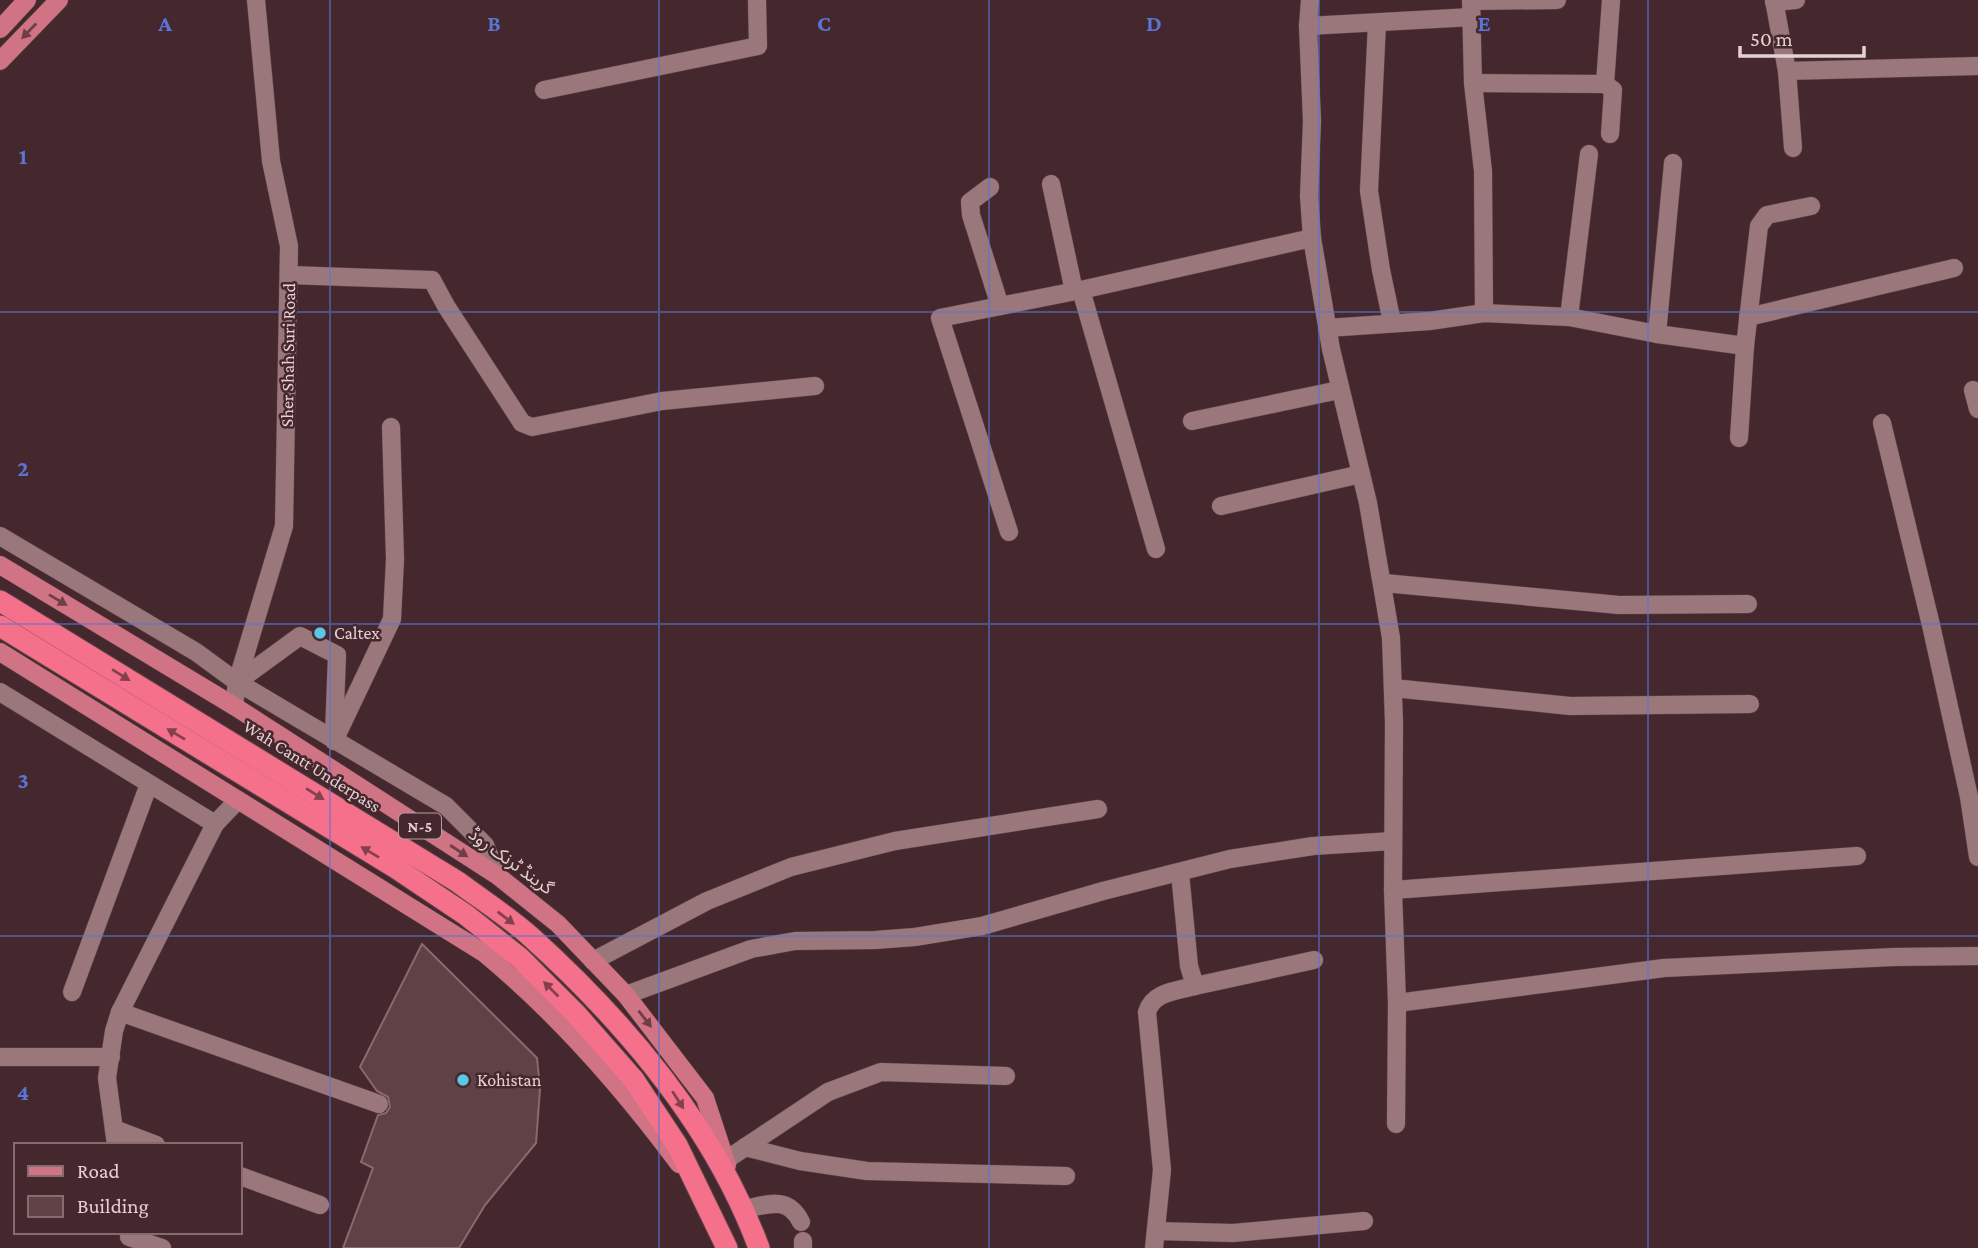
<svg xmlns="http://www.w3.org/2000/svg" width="1978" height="1248" font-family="'Crimson Pro','Noto Sans Arabic',serif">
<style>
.building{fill:#604145;stroke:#8b696e;stroke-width:2}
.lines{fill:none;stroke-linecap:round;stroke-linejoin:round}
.minor-casing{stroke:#5e464a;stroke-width:19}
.major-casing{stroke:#5e464a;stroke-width:19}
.highway-casing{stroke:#5e464a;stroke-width:23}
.minor{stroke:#99777b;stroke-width:18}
.major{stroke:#d07384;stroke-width:18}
.highway{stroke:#f5708a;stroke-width:21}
.oneway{fill:#6f3e47}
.oneway2{fill:#83414e}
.grid{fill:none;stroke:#5975d6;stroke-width:2;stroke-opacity:0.55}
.poi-dot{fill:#5bc7e7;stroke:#45282d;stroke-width:2.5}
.labels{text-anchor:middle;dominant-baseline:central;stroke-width:5;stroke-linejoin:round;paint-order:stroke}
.shield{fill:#45282d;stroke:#b59ea1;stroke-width:2}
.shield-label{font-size:16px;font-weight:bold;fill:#e5d1d3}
.street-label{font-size:18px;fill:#e5d1d3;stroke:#45282d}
.poi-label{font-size:18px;fill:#e5d1d3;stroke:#45282d;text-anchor:start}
.grid-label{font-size:23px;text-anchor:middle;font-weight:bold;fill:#5975d6;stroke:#45282d;stroke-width:5;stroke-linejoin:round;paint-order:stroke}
</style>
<rect width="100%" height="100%" fill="#45282d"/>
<polygon class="building" points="422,944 537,1058 540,1089 536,1143 485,1205 459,1248 343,1248 373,1168 361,1162 378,1115 386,1113 390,1107 388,1097 377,1091 360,1067"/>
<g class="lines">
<defs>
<g id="minor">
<polyline points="1310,0 1308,26 1312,121 1309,196 1312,238 1331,349 1368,503 1391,638 1394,723 1393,890 1397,1003 1396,1124"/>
<polyline points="1774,0 1787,71 1793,148"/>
<polyline points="1774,2 1796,0"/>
<polyline points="1377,23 1369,191 1381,270 1392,322"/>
<polyline points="1308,26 1472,17"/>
<polyline points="1787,71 1978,66"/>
<polyline points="1473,83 1605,84 1613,90 1610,134"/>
<polyline points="1605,84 1611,0"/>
<polyline points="544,90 758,46 757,0"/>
<polyline points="1051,184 1074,291"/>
<polyline points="990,187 970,202 971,215 1000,306"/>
<polyline points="289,275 432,280 446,306 522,423 532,427 662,401 815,386"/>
<polyline points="1081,290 1156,549"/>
<polyline points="1484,313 1483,171 1473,83 1471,1 1557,0"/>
<polyline points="1569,317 1589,154"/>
<polyline points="1748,317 1954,268"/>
<polyline points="1327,328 1430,321 1484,313 1569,317 1657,334 1745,346"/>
<polyline points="1657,334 1673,163"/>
<polyline points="1973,390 1978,409"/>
<polyline points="1192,421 1339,390"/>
<polyline points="1882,423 1931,625 1969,797 1978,857"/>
<polyline points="1739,438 1745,346 1759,226 1767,215 1811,206"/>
<polyline points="1221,506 1361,474"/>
<polyline points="1009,532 940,318 1081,290 1312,238"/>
<polyline points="0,536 196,652 237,682 446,806 485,845 498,876"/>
<polyline points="1384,583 1619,605 1748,604"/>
<polyline points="237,682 300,636 337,655 334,734"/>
<polyline points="1393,688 1570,706 1750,704"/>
<polyline points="0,692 215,824 238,800"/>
<polyline points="234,706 237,682 284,526 289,246 271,161 256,0"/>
<polyline points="334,741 392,619 395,559 391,427"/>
<polyline points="1393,890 1857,856"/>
<polyline points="593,961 707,901 791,867 895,841 1098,809"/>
<polyline points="1195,986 1314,960"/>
<polyline points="72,992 149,784"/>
<polyline points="626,995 751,949 795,941 875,940 915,937 982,926 1103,891 1230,859 1313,846 1393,841"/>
<polyline points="1397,1003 1664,968 1893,957 1978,956"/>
<polyline points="120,1012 379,1104"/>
<polyline points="0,1057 111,1057"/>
<polyline points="114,1129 156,1145"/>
<polyline points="116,1145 107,1078 114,1031 120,1012 215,824"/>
<polyline points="745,1147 800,1161 867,1171 1066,1176"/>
<polyline points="726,1160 828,1092 881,1072 1006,1076"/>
<polyline points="240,1176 320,1205"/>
<path d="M745,1209C769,1204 788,1196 801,1222"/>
<polyline points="1156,1231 1233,1233 1364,1221"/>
<polyline points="129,1237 162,1248"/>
<polyline points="803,1241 803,1248"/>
<path d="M1154,1248L1162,1170L1147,1012C1153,992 1176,991 1195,986L1189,966L1180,873"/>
</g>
<g id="major">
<polyline points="0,29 27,0"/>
<polyline points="0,61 59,0"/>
<polyline points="0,565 234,706 498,876 558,924 626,995 705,1098 727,1165"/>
<path d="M0,652L484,953C559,1015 621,1086 679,1164"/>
</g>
<g id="highway">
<path d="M0,601L458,882C482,900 509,917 531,937C626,1023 714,1126 759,1248"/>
<polyline points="0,626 396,868 466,915 520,958 577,1015 634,1080 677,1145 727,1248"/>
</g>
</defs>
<use href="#minor" class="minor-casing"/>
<use href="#major" class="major-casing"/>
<use href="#highway" class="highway-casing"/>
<use href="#minor" class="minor"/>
<use href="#major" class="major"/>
<use href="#highway" class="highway"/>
</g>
<defs><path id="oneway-solid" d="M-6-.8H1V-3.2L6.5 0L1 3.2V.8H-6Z" transform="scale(1.75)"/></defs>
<g class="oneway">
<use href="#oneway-solid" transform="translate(29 31) rotate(134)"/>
<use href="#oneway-solid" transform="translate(58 600) rotate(31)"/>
<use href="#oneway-solid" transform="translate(459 851) rotate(33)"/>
<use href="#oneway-solid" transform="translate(645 1019) rotate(52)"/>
</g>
<g class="oneway2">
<use href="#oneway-solid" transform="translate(121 675) rotate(32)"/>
<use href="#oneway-solid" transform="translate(176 734) rotate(-149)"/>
<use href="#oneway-solid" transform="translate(315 794) rotate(32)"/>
<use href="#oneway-solid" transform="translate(370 852) rotate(-149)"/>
<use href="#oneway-solid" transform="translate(506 918) rotate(37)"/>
<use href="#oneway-solid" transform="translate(551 989) rotate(-135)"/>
<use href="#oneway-solid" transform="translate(678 1100) rotate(57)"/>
</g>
<path class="grid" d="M330,0V1248M659,0V1248M989,0V1248M1319,0V1248M1648,0V1248M0,312H1978M0,624H1978M0,936H1978"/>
<g class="poi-dot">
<circle cx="320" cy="633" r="7"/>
<circle cx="463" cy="1080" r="7"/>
</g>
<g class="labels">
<rect class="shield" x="399" y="813.5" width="42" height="25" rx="5"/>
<g class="shield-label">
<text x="420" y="826">N-5</text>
</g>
<g class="street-label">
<text transform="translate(288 355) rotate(-89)">Sher Shah Suri Road</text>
<text transform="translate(312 766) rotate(32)">Wah Cantt Underpass</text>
<text transform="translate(511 861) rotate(36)">گرینڈ ٹرنک روڈ</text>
</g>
<g class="poi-label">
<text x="334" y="633">Caltex</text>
<text x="477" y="1080">Kohistan</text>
</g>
</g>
<g class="grid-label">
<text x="165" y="31">A</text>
<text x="494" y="31">B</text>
<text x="824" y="31">C</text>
<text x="1154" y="31">D</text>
<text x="1484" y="31">E</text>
<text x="23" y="164">1</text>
<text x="23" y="476">2</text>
<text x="23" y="788">3</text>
<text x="23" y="1100">4</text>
</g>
<rect x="14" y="1143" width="228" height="91" fill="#45282d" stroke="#856c6f" stroke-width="2"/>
<rect x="28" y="1166" width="35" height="10" fill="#d07384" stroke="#856c6f" stroke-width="2"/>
<text x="77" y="1178" font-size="21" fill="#e5d1d3">Road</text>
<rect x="28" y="1196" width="35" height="21" fill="#604145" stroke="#856c6f" stroke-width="2"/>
<text x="77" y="1213" font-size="21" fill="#e5d1d3">Building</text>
<path d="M1740 46v10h124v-10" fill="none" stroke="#e5d1d3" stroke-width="3.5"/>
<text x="1750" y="46" font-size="21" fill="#e5d1d3" stroke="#45282d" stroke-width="5" paint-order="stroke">50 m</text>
</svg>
